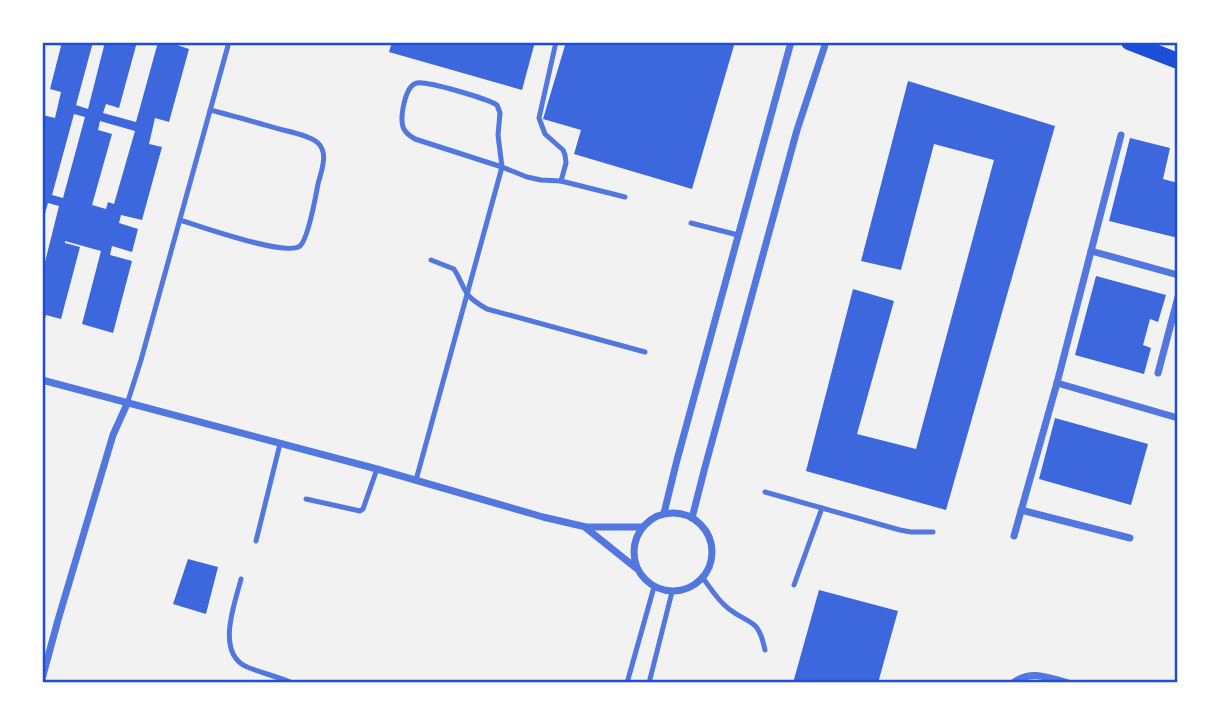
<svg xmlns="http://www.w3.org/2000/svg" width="1220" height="725" font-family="'Source Sans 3',sans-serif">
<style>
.building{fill:#3d67dc;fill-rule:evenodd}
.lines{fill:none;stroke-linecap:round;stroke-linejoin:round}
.service{stroke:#5277de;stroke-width:5}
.minor{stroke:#5277de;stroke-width:7}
.primary{stroke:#1d4ed8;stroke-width:16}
.neatline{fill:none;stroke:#1d4ed8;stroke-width:2.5}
</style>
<rect width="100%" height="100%" fill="#f2f2f2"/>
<g class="building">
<path d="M62,42H93L76,105L88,109L105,42H137L119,108L106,104L103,113L136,122L158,42H168L189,49L169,122L155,118L149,144L162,147L142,220L121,215L119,223L138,229L132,252L112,246L110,255L132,261L113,333L82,324L101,251L65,241V243L80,247L61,319L46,315L42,328V274L59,206L48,203L42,224V115L55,118L61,92L50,89ZM74,114L85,117L63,198L52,195ZM100,121L135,131L114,204L108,202L106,209L92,205L112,134L98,130Z"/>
<polygon points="392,42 535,42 522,90 389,52"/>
<polygon points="566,42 735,42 692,189 574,154 581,130 543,119"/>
<polygon points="908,81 1055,126 946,510 806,471 853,289 894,301 857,434 916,449 994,160 934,144 901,270 861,261"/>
<polygon points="1130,138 1170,148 1163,179 1178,183 1178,238 1109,221"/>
<polygon points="1096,276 1166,295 1158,322 1150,319 1143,345 1151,348 1144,374 1075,355"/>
<polygon points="1055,418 1148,444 1131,505 1039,479"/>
<polygon points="188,559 218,567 206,614 173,604"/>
<polygon points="819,590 898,611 878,683 793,683"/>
</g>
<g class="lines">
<g class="service">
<polyline points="556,42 539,118 545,134 563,150 565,155 566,163 561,181"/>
<path d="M180,220C199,226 286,257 300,246C308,239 316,195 318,184C321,172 329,153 318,143C311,136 292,132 283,130C258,123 234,116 210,110"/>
<polyline points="691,223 738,235"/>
<path d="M431,260L454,269C468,292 461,294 487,309L645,352"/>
<polyline points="127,404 141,360 229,42"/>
<path d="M416,480L502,167L498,135L500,113L497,105C488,99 428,81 417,83C405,85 400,117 403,127C405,133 410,136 415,139L502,167L527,177L541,180L561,181L625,197"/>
<polyline points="765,492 900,530 911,532 933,532"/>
<polyline points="306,499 360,511 363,509 377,469"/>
<polyline points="256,541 280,444"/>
<path d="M703,578C711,589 718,601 729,609C751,626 758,617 765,650"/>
<path d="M241,579C235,603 216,651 245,666C260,673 277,676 292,683"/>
<polyline points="794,585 822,508"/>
<polyline points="627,683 654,587"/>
<polyline points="649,683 672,592"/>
</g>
<g class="minor">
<polyline points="1091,251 1178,275"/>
<polyline points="1158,373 1178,297"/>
<polyline points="42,380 377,469 543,517 586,527 642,527"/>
<polyline points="1057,383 1178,418"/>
<polyline points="1021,510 1130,538"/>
<circle cx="673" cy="552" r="39"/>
<polyline points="664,513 677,460 791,42"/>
<polyline points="692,518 705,467 797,130 826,42"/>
<polyline points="586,528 636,568"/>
<polyline points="1014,536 1057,383 1121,135"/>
<polyline points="42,679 58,620 113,435 127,404"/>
<path d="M1013,683C1031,669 1049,678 1068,683"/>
</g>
<polyline class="primary" points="1129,42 1178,61"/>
</g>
<rect width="1220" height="725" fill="none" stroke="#ffffff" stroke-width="88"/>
<rect x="44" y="44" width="1132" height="637" class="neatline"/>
</svg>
